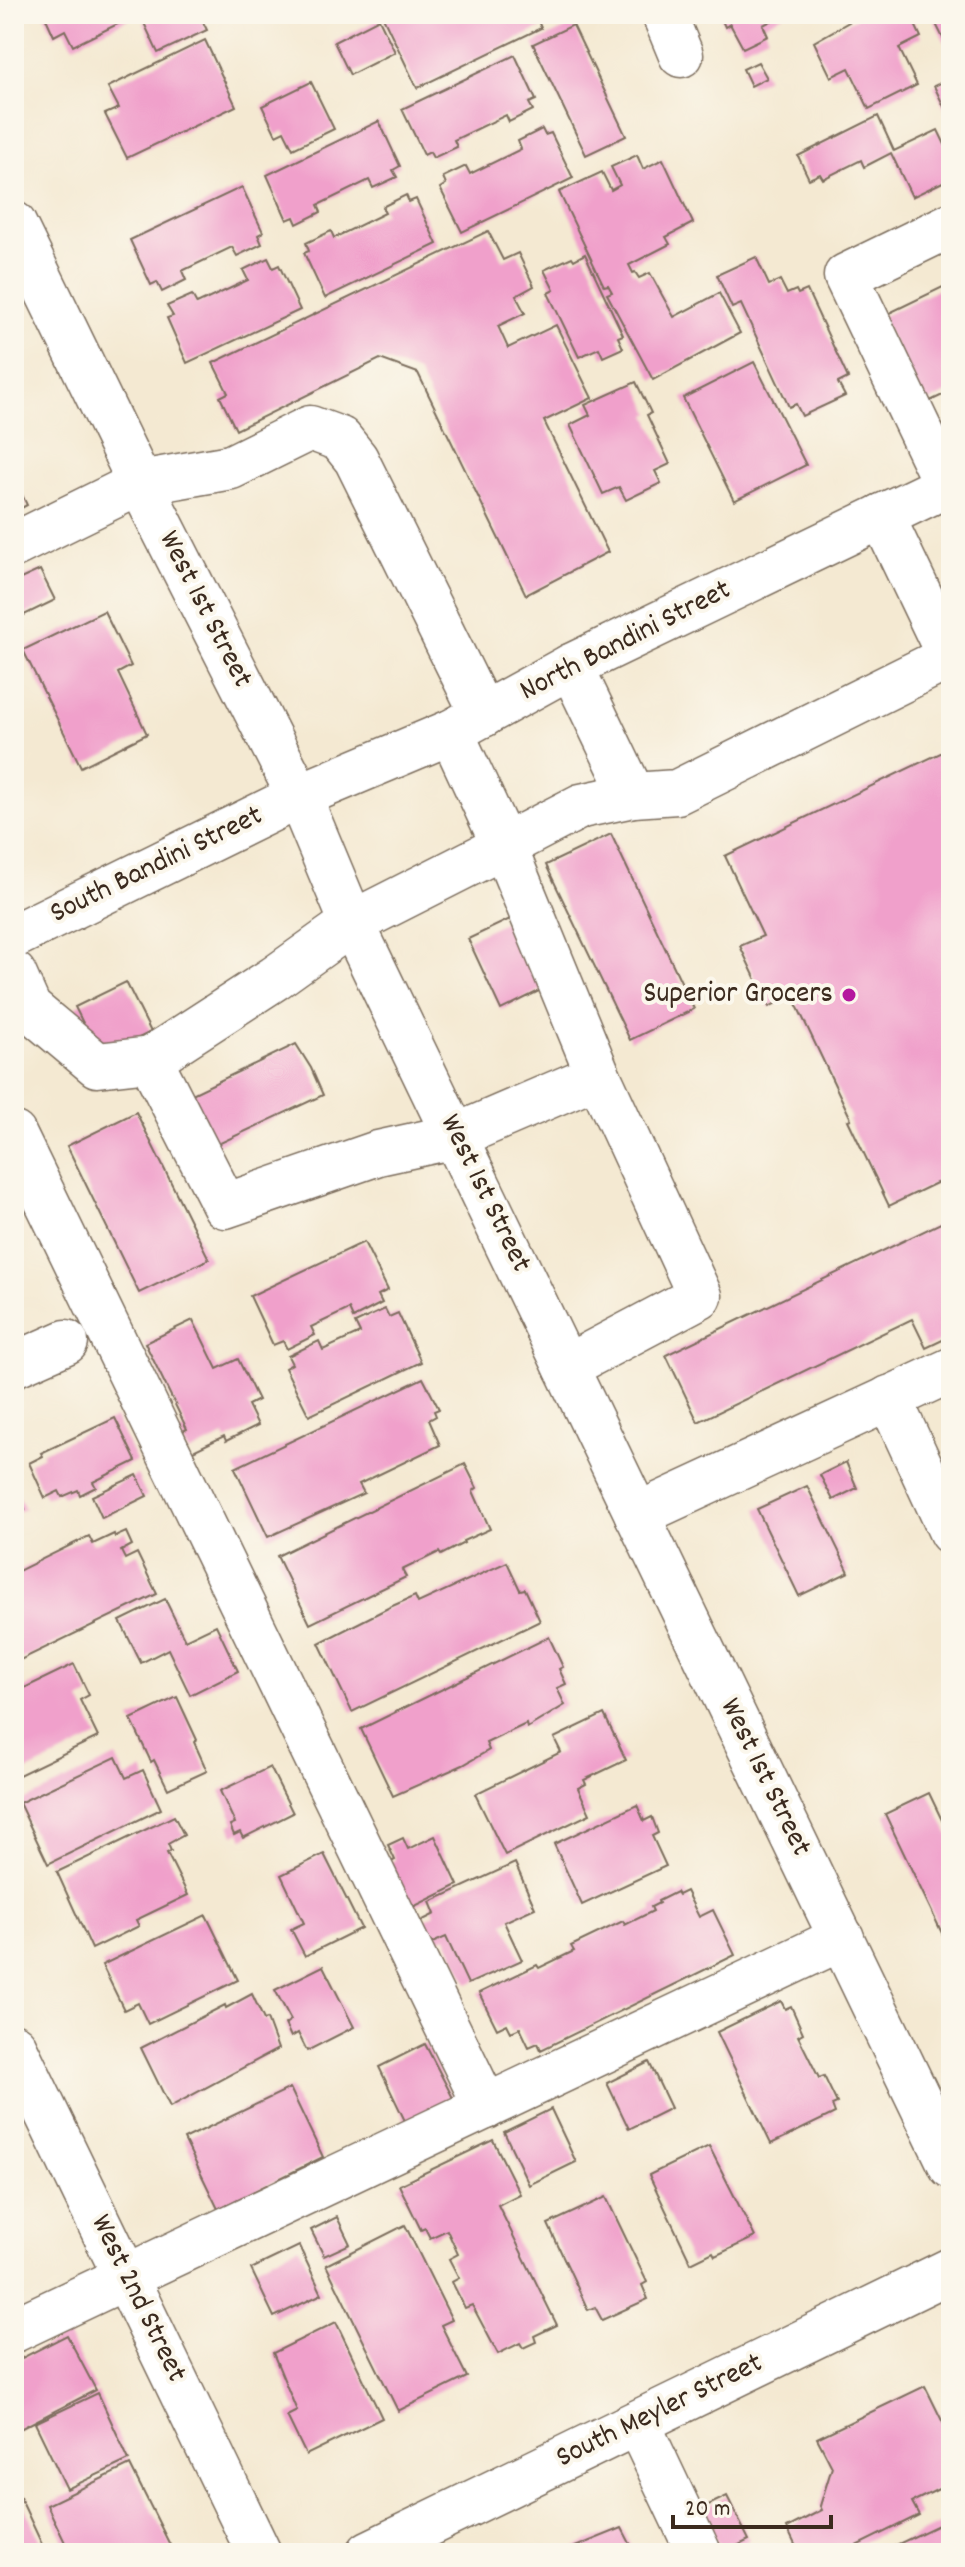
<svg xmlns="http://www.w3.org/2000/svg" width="965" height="2567" font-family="Dekko,sans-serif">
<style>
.building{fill:#f0a0cb}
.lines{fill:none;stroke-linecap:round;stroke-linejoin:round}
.minor-casing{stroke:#7c6d5d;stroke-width:47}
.minor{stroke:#fff;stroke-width:44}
.poi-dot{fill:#b5179e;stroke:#fbf7ec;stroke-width:3}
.labels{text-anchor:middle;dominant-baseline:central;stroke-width:8;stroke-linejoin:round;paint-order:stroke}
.street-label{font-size:30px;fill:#3b2a1e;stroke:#fbf7ec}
.poi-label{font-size:30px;fill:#3b2a1e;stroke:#fbf7ec;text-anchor:end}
</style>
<rect width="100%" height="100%" fill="#fbf7ec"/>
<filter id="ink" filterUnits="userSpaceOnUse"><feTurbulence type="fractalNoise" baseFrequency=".0125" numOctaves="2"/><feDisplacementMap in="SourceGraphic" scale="16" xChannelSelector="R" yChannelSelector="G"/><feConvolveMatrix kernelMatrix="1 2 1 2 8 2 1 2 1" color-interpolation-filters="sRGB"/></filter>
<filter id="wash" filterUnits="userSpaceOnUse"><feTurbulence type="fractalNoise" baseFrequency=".006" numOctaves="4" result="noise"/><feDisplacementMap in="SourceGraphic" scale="32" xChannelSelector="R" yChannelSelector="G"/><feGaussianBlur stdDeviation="1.8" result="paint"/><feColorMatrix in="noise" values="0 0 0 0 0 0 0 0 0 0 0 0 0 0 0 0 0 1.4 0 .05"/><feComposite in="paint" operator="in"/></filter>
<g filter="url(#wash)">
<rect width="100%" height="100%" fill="#f4e9d2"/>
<g id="blocks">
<g class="building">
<polygon points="44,14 138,14 73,46 65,30 54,36"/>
<polygon points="162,14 199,14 207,30 158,53 144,23"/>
<polygon points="389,14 535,14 541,28 417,88 383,17"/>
<polygon points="719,14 785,14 763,25 768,36 743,48 730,24 725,27"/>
<polygon points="863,14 910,14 921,37 899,48 917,85 869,109 849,68 831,77 814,42"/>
<polygon points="931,14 951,14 951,49 949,50"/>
<polygon points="379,19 395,52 350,75 334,42"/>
<polygon points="573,25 626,136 586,155 533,44"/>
<polygon points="205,40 236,106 127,158 105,114 119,108 108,87"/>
<polygon points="515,55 536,100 529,103 533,110 509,122 506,115 454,140 457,147 433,158 430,152 424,155 402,109"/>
<polygon points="758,62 767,78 751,86 743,69"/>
<polygon points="951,78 951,116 949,117 934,86"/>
<polygon points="311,82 334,129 293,149 284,131 276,135 262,106"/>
<polygon points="878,116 894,151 938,130 951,157 951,178 912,197 891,153 864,167 861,160 823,179 820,174 809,179 798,156"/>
<polygon points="379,121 400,166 393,170 397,177 373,188 369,180 318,205 321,212 297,224 294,217 287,220 267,175"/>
<polygon points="542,129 545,135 551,133 573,178 462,232 440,188 446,184 443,177 466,166 470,174 521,149 518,141"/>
<polygon points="637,155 643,169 663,159 693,223 666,237 670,244 629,265 633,273 635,272 639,278 650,273 674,317 719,293 740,333 653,380 607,294 612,292 608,285 604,286 559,192 602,172 611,190 620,185 611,167"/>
<polygon points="242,187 263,232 258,235 262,244 237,256 232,247 182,271 186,280 162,292 157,282 151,285 130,240"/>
<polygon points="406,195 409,202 416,199 437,244 325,298 304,253 309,251 306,243 331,231 334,238 385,213 382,207"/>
<polygon points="488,231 503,260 518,253 534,286 516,296 525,313 498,326 508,348 556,325 592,398 544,421 608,552 526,595 418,373 380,359 236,430 220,397 228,393 213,363"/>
<polygon points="585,254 623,335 618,337 623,348 603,357 599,348 579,357 548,293 554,290 544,270 572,257 574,260"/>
<polygon points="756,257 769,285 780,280 787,294 796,290 798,294 807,290 848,378 838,383 845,396 802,416 796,404 789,407 741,304 732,308 717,275"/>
<polygon points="268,258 273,268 279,265 300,310 187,363 167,318 173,316 167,306 192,295 197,304 248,280 243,270"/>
<polygon points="951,283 951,391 924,404 881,317"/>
<polygon points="754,362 806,465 734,501 683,398"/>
<polygon points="636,382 651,413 647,415 670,464 655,471 661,483 626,500 619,487 603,494 570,425 590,415 585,405"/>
<polygon points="14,478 27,505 14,512"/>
<polygon points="40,570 55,600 14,620 14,582"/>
<polygon points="104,611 131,666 118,673 147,734 81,767 23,650"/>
<polygon points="951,748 951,1176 889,1206 848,1120 851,1119 792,995 769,1007 740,946 763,936 725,856"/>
<polygon points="611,834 694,1009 630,1040 546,865"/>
<polygon points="510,919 543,989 501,1010 468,939"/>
<polygon points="126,982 151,1032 100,1057 75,1007"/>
<polygon points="296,1044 311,1068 323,1095 214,1146 190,1095"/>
<polygon points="136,1112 209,1259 139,1293 67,1146"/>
<polygon points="951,1218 951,1336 926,1348 912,1319 698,1422 666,1355"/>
<polygon points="364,1242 388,1290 378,1295 382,1303 353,1318 349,1309 311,1327 315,1335 287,1349 283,1341 273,1345 250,1296"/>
<polygon points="385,1309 389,1317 398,1313 421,1362 309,1416 285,1368 292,1364 288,1356 319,1341 323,1350 360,1333 355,1323"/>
<polygon points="193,1320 217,1369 238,1359 258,1400 248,1405 258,1425 226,1441 224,1436 189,1453 179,1433 187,1429 145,1343"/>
<polygon points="423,1378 439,1409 434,1411 436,1416 429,1420 440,1445 359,1484 364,1493 268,1537 235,1468"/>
<polygon points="115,1418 136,1461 93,1482 96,1487 80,1495 78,1490 62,1497 59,1491 45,1498 29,1463 43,1456 41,1453"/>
<polygon points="846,1462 857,1488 833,1500 820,1475"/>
<polygon points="465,1464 477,1488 473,1491 490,1529 463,1541 464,1543 441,1555 439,1552 402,1570 406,1577 310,1624 277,1556"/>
<polygon points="137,1475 147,1496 102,1518 92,1496"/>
<polygon points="14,1486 25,1509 14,1514"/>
<polygon points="807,1486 849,1572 799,1596 757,1509"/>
<polygon points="126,1532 132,1545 121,1551 125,1559 137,1553 157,1594 14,1663 14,1573 89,1536 93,1544 114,1534 115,1537"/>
<polygon points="507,1562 520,1590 525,1589 540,1621 352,1712 319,1643 390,1607 415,1596 418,1603"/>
<polygon points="165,1599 185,1640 216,1625 238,1671 190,1695 168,1649 141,1663 120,1621"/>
<polygon points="549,1637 563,1667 559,1669 566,1684 557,1688 565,1705 527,1728 526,1724 486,1743 489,1750 463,1765 393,1796 361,1729"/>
<polygon points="74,1664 89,1695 80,1700 98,1737 17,1776 14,1770 14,1693"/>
<polygon points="177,1697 197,1740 194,1742 207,1771 168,1789 154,1760 151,1762 131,1719"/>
<polygon points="604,1714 626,1760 584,1780 586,1784 578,1788 590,1814 505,1855 475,1794 561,1752 554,1738"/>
<polygon points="116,1757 126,1778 143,1770 161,1809 48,1864 19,1803"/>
<polygon points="270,1767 293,1813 243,1838 240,1832 234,1835 230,1825 235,1823 220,1791"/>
<polygon points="929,1793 951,1839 951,1952 885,1814"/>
<polygon points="637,1805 644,1821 652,1817 658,1833 652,1836 666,1866 582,1905 554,1844"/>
<polygon points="174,1816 184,1835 168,1844 171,1851 167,1853 188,1895 136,1920 139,1926 92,1949 57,1872"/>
<polygon points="435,1836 458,1885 411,1908 389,1863 395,1860 388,1845 403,1838 408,1849"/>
<polygon points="324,1854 361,1928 305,1956 291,1929 304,1923 281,1875"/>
<polygon points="515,1863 535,1908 504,1922 522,1960 468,1984 446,1937 430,1944 419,1922 435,1914 430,1902"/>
<polygon points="686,1891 699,1917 713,1910 735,1955 541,2050 538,2043 529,2047 520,2028 511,2032 507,2024 497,2029 479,1993 537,1965 539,1968 574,1951 571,1946 623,1921 625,1925 653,1911 651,1907 659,1903 658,1901 676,1892 678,1895"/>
<polygon points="206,1915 238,1980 148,2024 138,2003 124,2010 102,1965"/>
<polygon points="323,1966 354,2027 307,2051 298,2033 291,2037 285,2024 291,2020 275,1990"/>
<polygon points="252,1994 264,2020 267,2019 278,2049 170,2107 141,2048 225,2005 226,2008"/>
<polygon points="781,2001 785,2009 791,2006 803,2033 798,2036 819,2078 824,2076 837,2103 832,2105 835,2113 771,2144 717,2032"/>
<polygon points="425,2044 453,2098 405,2121 379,2067"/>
<polygon points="649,2062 671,2108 629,2129 607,2083"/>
<polygon points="290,2088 323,2157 218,2209 184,2139"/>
<polygon points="551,2109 576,2162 529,2185 504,2132"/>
<polygon points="493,2140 520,2194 498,2205 557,2325 534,2336 536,2342 523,2348 520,2343 498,2354 472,2305 465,2308 452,2282 459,2278 449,2259 458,2254 447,2230 430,2238 425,2228 421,2230 399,2185"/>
<polygon points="709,2146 755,2237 715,2256 713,2252 691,2263 649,2175"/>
<polygon points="606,2197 647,2282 642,2285 648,2299 602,2320 595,2307 588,2310 548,2224"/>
<polygon points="337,2217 350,2244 324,2256 311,2230"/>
<polygon points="405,2225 452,2320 441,2325 467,2377 398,2411 326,2265"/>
<polygon points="299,2246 322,2294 274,2317 251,2269"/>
<polygon points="336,2322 382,2418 306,2455 287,2416 297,2411 273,2353"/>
<polygon points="67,2335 96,2390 14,2432 14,2362"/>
<polygon points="925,2386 951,2439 951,2483 912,2502 919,2515 842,2553 839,2550 833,2553 799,2553 787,2528 822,2510 820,2506 832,2467 817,2438"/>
<polygon points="98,2393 129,2460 67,2489 35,2423"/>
<polygon points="130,2465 173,2551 70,2553 47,2505"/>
<polygon points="17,2491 46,2553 14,2553 14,2492"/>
<polygon points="727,2496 749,2540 723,2553 700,2509"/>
<polygon points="951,2519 951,2553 894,2553 892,2547"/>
<polygon points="622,2528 635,2553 578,2553 575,2547"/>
</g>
</g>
</g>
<g filter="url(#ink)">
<use href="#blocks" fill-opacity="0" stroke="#7c6d5d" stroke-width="2"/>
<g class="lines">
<defs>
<g id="minor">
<polyline points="664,14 681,55"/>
<polyline points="14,224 140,483 299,796 352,923 951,2166"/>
<polyline points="946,485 846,276 951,225"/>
<polyline points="882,516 949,656"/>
<polyline points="14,545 140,483 231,467 310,428 340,439 356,459 483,715"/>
<polyline points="571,666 633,795"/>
<polyline points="451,732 504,846 352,923 275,978 150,1059 225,1206 378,1153 456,1136 598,1075"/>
<polyline points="14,936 299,796 451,732 571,666 951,483"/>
<polyline points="14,974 29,1008 97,1065 150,1059"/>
<polyline points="14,1134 486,2107"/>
<polyline points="14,1365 66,1342"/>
<polyline points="566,1367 700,1296 598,1075 504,846 581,806 633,795 677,792 951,656"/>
<polyline points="889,1398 951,1532"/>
<polyline points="637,1515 951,1370"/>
<polyline points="14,2046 259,2553"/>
<polyline points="14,2330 842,1938"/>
<polyline points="638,2424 699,2553"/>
<polyline points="369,2553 951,2270"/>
</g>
</defs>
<use href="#minor" class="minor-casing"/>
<use href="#minor" class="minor"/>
</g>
</g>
<circle class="poi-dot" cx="849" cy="995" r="8"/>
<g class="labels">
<g class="street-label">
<text transform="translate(204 610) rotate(63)">West 1st Street</text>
<text transform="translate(626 642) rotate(-27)">North Bandini Street</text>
<text transform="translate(157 866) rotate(-26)">South Bandini Street</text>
<text transform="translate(484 1194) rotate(64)">West 1st Street</text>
<text transform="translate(764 1778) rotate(64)">West 1st Street</text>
<text transform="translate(137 2299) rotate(64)">West 2nd Street</text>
<text transform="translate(660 2412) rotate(-26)">South Meyler Street</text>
</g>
<g class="poi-label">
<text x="833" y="995">Superior Grocers</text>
</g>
</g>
<rect width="965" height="2567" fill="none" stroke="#fbf7ec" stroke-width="48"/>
<path d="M673 2515v12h158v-12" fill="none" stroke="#3b2a1e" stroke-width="4"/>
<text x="685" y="2515" font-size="24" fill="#3b2a1e" stroke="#fbf7ec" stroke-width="6" paint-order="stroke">20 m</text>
</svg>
